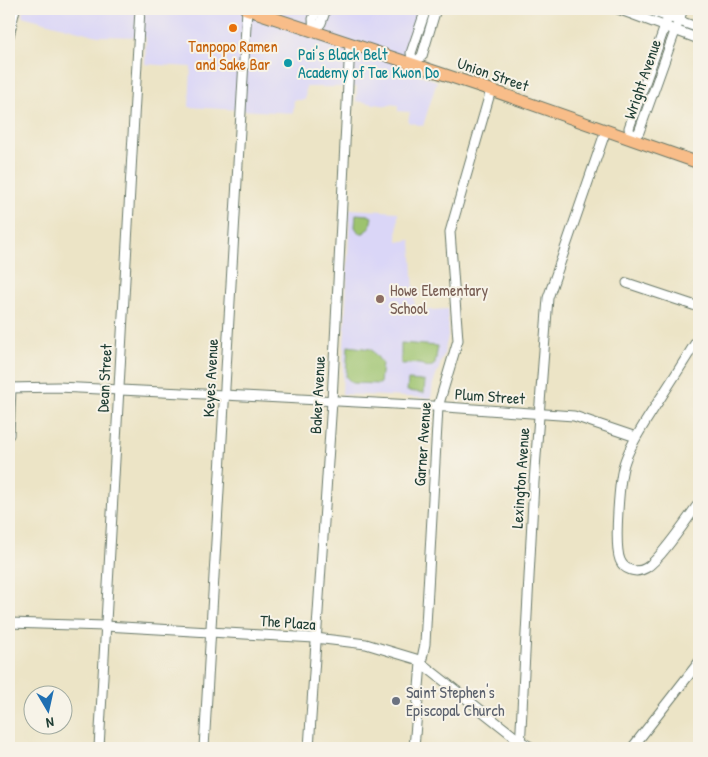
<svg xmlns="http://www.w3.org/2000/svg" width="708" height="757" font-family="'Patrick Hand',sans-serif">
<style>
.built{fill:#dad6f7}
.green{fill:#9dc36e;stroke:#5e8051}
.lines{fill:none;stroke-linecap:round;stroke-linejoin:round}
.minor-casing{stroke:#677767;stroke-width:11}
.major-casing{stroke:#677767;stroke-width:13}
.minor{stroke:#fff;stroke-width:9}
.major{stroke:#f8bd89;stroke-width:11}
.food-dot{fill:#e8710a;stroke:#f7f3e8;stroke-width:2}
.culture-dot{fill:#0f9aa8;stroke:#f7f3e8;stroke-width:2}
.education-dot{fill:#8d6e63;stroke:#f7f3e8;stroke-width:2}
.worship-dot{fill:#6b7280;stroke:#f7f3e8;stroke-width:2}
.labels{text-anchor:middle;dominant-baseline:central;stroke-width:4;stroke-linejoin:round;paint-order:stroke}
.food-label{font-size:16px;fill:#c56008;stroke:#f7f3e8}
.culture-label{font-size:16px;fill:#0d838f;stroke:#f7f3e8;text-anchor:start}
.street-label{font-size:16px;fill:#1f3d34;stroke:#f7f3e8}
.education-label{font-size:16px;fill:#785e54;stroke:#f7f3e8;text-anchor:start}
.worship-label{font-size:16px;fill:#5b616d;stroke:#f7f3e8;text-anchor:start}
</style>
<rect width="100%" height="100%" fill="#f7f3e8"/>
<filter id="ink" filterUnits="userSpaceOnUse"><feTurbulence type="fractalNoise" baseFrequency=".02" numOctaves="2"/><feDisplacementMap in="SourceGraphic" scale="10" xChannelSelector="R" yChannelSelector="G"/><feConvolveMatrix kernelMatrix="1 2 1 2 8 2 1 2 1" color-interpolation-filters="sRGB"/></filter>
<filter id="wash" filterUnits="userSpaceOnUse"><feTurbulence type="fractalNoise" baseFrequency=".0096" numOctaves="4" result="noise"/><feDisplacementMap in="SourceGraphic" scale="20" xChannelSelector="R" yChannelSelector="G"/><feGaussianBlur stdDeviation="1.12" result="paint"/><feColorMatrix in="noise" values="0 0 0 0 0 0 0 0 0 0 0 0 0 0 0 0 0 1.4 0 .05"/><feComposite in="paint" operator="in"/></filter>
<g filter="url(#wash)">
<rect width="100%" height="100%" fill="#ece4c6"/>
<g class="built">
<polygon points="24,9 409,9 420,12 400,68 437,81 423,126 408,122 410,112 398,111 398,105 389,104 388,106 356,101 357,87 306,87 305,100 294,100 293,113 189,107 191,67 145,64 146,37 98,36 22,16"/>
<polygon points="350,209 398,212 397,242 411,240 415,311 448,309 448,336 444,354 433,384 431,398 342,394"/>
</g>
<g class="green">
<polygon points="356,214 368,215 372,217 370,226 364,233 359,233 355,227"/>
<path d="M401,343L438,346L435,364C428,370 426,365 419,364C414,363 406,364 401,364Z"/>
<polygon points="348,346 371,349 382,363 380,384 352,383 346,377"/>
<polygon points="408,380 425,381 424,393 407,391"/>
</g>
</g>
<g filter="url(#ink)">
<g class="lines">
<defs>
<g id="minor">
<polyline points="618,9 699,39"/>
<polyline points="646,9 699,28"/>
<polyline points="314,31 321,23 326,9"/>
<polyline points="314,31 313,19 317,9"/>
<polyline points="9,36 15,9"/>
<polyline points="413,64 422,56 436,9"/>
<polyline points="413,64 411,53 426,9"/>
<polyline points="631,139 639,132 683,9"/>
<polyline points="631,139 629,128 671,9"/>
<polyline points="627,283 699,307"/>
<path d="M699,337C685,360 671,382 656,405C645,423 632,441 625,461C619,477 614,545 620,560C624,570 636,574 646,568C661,559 687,519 699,503"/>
<polyline points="9,388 58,387 224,395 432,406 574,416 636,437"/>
<polyline points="9,435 11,389"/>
<polyline points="9,623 105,626 315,638 366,644 416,659 520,741 533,748"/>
<polyline points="99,748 140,9"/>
<polyline points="204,748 247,9"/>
<polyline points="309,748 332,401 350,44"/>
<polyline points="414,748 421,663 425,644 438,407 458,340 450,232 491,90"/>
<polyline points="520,748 534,482 548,298 606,130"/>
<polyline points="632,748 699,662"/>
</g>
<polyline id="major" points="246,9 491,90 699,163"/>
</defs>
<use href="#minor" class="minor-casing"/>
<use href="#major" class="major-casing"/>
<use href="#minor" class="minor"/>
<use href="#major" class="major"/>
</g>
</g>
<circle class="food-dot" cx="233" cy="28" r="5"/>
<circle class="culture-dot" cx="288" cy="63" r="5"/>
<circle class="education-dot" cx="380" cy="299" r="5"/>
<circle class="worship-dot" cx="396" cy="701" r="5"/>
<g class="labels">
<g class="food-label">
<text x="233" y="46">Tanpopo Ramen<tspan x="233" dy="18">and Sake Bar</tspan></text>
</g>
<g class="culture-label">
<text x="298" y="54">Pai's Black Belt<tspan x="298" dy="18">Academy of Tae Kwon Do</tspan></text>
</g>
<g class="street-label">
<text transform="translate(493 74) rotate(19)">Union Street</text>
<text transform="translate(642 79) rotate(-71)">Wright Avenue</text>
<text transform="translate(104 378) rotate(-87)">Dean Street</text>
<text transform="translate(210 378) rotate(-87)">Keyes Avenue</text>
<text transform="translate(317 395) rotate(-87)">Baker Avenue</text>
<text transform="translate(490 396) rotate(4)">Plum Street</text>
<text transform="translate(422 444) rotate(-86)">Garner Avenue</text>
<text transform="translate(520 478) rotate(-86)">Lexington Avenue</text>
<text transform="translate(288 622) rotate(4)">The Plaza</text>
</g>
<g class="education-label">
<text x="390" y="290">Howe Elementary<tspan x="390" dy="18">School</tspan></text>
</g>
<g class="worship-label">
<text x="406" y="692">Saint Stephen's<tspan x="406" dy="18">Episcopal Church</tspan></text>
</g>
</g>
<rect width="708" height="757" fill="none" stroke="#f7f3e8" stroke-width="30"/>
<g transform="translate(48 710) rotate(171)"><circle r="24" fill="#f7f3e8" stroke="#a1aaa0"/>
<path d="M0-4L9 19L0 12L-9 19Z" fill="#1f6fb2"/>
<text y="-8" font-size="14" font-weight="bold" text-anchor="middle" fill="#1f3d34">N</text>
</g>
</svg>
